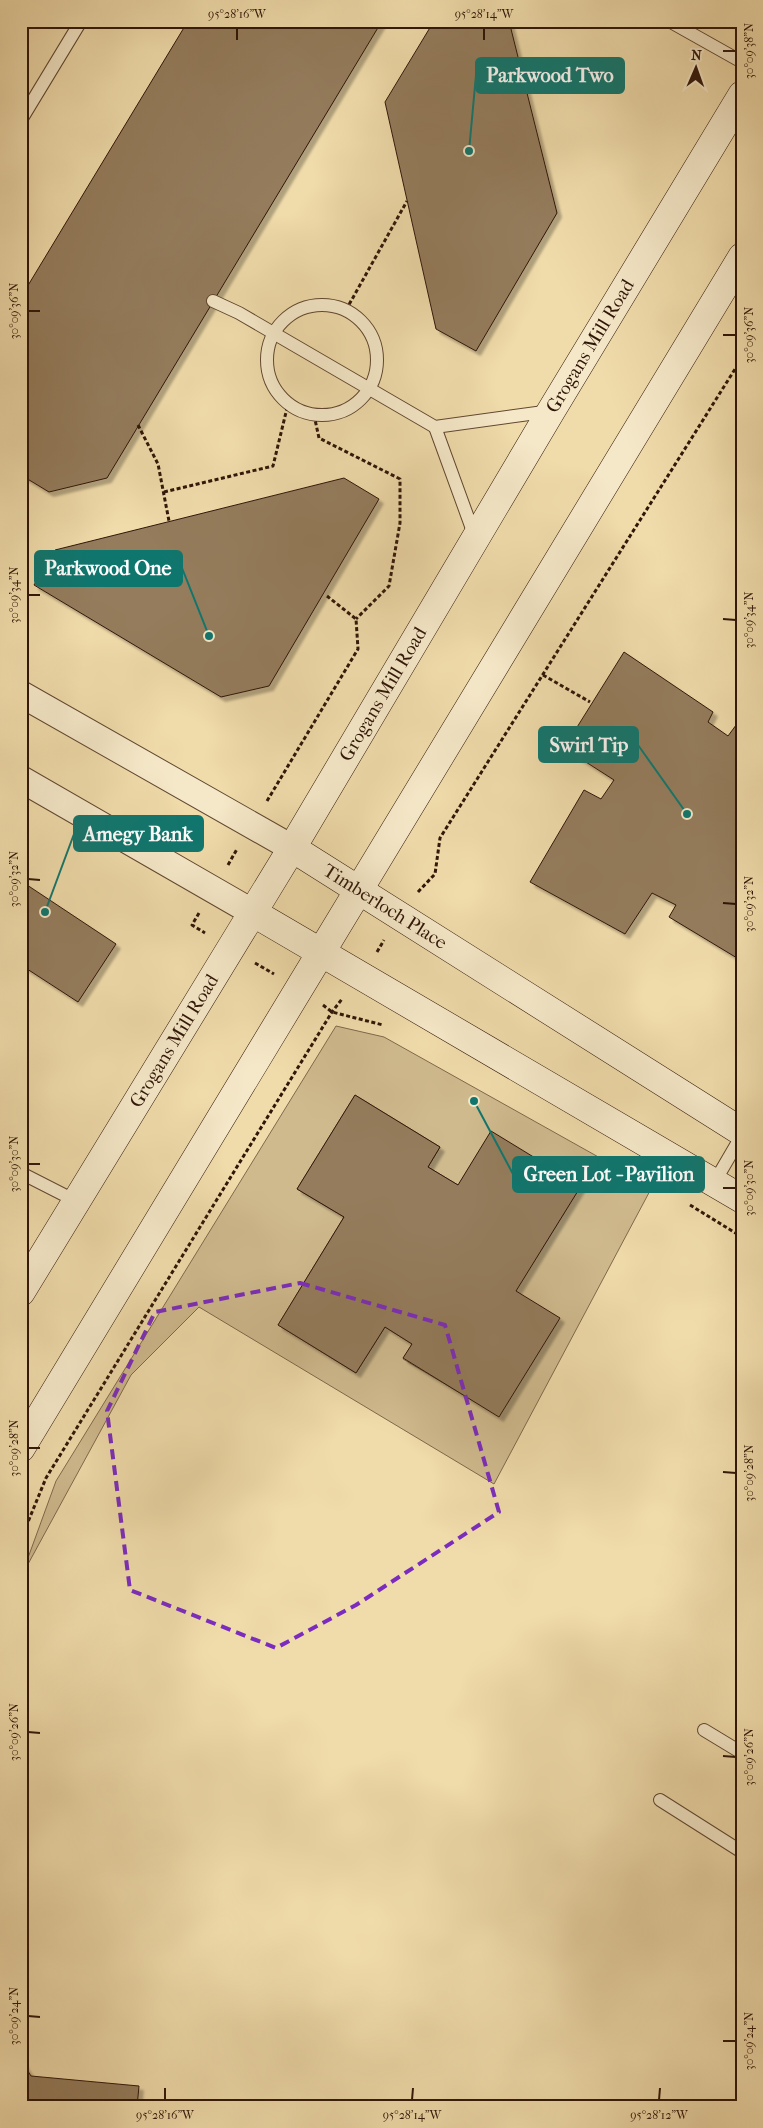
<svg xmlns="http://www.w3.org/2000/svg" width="763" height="2128" font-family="'IM FELL French Canon',serif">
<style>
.green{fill:#cfba8e;stroke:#80684b;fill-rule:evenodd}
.building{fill:#947c5c;stroke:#301608;filter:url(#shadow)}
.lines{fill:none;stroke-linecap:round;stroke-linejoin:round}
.lane-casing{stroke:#604730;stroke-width:14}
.street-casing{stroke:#604730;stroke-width:28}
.secondary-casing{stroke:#301608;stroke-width:29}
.path{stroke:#301608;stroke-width:3;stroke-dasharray:4 2.5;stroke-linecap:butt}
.lane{stroke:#f5e8c8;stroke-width:12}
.street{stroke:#f5e8c8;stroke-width:26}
.secondary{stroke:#f5e8c8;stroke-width:28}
.marked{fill:none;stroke:#7b2cbf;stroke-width:4;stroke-dasharray:10 6;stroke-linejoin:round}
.ticks{fill:none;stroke:#301608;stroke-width:2}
.labels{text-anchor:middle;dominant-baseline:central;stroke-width:4;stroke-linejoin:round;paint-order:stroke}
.street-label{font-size:19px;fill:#301608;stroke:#f5e8c8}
.leader{fill:none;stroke:#0f766e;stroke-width:2}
.callout-dot{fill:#0f766e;stroke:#f5e8c8;stroke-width:2}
.callout{fill:#0f766e;stroke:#0f766e;stroke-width:2}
.callout-label{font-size:20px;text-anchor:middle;font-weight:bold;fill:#fff}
.neatline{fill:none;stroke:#301608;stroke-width:2}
.ticks-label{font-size:12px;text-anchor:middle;fill:#301608}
</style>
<defs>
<filter id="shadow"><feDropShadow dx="4.5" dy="4.5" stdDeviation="1" flood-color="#0004"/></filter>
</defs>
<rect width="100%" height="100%" fill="#f0dbaa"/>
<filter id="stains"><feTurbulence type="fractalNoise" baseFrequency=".004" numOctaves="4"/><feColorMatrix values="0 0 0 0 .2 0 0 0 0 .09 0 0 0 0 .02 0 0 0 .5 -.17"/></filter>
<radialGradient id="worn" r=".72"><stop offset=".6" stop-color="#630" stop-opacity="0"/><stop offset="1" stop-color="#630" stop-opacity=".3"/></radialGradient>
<path class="green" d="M336,1026L384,1037L652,1187L494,1484L199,1307L131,1375L21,1577L56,1481ZM355,1095L440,1147L428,1167L458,1185L516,1291L499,1416L403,1359L412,1344L385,1327L356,1373L278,1325L344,1217L297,1189Z"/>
<g class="building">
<polygon points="188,21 382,21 107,478 49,492 21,475 21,297"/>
<polygon points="434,21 509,21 557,213 476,351 436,329 385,102"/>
<polygon points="344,478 379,499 269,686 221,697 34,585 55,550"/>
<polygon points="624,652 713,712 708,722 728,736 742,717 742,961 669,917 676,905 652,893 625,934 530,882 584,790 601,799 614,780 564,748"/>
<polygon points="21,881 116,944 78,1002 21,965"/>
<polygon points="355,1095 440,1147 428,1167 458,1185 491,1131 581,1186 516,1291 560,1318 499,1417 403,1358 412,1344 385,1327 356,1373 278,1325 344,1217 297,1189"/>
<polygon points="21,2060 31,2076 139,2086 137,2107 21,2107"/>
</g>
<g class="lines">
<defs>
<g id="lane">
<polyline points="669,21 742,62"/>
<polyline points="21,120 81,21"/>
<polyline points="213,301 239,313 435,427 551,411"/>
<circle cx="322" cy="360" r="55"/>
<polyline points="435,427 475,537"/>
<polyline points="21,1173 76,1201"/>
<polyline points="714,1183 742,1135"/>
<polyline points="704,1730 742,1753"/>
<polyline points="660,1800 742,1852"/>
</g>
<g id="street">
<polyline points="21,694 292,848"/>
<polyline points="21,779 252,912"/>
</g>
<g id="secondary">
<path id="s1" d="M292,848L742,1132"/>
<polyline points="252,912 742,1199"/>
<path id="s2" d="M21,1292L292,848L551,411L742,95"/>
<polyline points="21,1448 742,257"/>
</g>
</defs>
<use href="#lane" class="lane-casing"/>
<use href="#street" class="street-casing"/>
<use href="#secondary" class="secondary-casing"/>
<g class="path">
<polyline points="346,310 407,201"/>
<polyline points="314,415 319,438 400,479 400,523 389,586 356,619"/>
<polyline points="138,425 158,464 169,521"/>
<polyline points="164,492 273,466 288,404"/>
<polyline points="543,675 590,702"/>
<polyline points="267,801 358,649 356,619 327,596"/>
<polyline points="228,865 237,849"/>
<polyline points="418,892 435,874 440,838 742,358"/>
<polyline points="199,913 192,925 205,933"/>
<polyline points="377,952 384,940"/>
<polyline points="255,963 274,974"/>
<polyline points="323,1005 332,1012 383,1025"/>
<polyline points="690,1205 742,1237"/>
<polyline points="21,1539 46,1478 332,1012 342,999"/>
</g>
<use href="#lane" class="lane"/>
<use href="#street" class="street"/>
<use href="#secondary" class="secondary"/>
</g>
<path class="marked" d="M300,1283L445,1325L499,1512L356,1605L276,1648L130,1590L107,1411L155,1312Z"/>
<path class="ticks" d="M237,40V28M484,40V28M723,51H736M28,311H40M723,335H736M28,595H40M723,619L736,620M28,879L40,880M723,903L736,904M28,1164H40M723,1188H736M28,1448H40M723,1472L736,1473M28,1732L40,1733M723,1756L736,1757M28,2016L40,2017M723,2041H736M165,2100V2088M412,2100L413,2088M659,2100L660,2088"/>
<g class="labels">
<g class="street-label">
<text stroke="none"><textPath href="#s2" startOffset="1104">Grogans Mill Road</textPath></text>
<text stroke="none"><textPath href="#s2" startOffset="699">Grogans Mill Road</textPath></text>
<text stroke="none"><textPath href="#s1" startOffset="110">Timberloch Place</textPath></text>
<text stroke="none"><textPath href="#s2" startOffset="294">Grogans Mill Road</textPath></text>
</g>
</g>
<path class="leader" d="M469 151L476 75M209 636L182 568M687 814L638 745M45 912L74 834M474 1101L513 1174"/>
<g class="callout-dot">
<circle cx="469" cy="151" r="5"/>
<circle cx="209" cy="636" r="5"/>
<circle cx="687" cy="814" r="5"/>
<circle cx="45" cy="912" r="5"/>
<circle cx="474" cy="1101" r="5"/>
</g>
<g class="callout">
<rect x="476" y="58" width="148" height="35" rx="5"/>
<rect x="35" y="551" width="147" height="35" rx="5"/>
<rect x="539" y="727" width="99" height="35" rx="5"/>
<rect x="74" y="816" width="129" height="35" rx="5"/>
<rect x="513" y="1157" width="191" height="35" rx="5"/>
</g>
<g class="callout-label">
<text x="550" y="82">Parkwood Two</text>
<text x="108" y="575">Parkwood One</text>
<text x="589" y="752">Swirl Tip</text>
<text x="138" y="841">Amegy Bank</text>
<text x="609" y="1181">Green Lot - Pavilion</text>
</g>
<rect width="763" height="2128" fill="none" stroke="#f0dbaa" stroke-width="55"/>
<g transform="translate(696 68) rotate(2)" stroke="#f5e8c8" stroke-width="4" paint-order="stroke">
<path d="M0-4L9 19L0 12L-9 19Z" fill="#301608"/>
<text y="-8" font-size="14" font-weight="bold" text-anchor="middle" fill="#301608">N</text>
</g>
<rect x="28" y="28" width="708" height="2072" class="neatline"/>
<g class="ticks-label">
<text x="237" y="18">95°28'16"W</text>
<text x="484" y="18">95°28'14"W</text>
<text transform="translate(749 51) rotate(-90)" y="4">30°09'38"N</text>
<text transform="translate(14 311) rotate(-90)" y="4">30°09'36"N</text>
<text transform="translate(749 335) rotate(-90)" y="4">30°09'36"N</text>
<text transform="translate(14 595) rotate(-90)" y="4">30°09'34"N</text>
<text transform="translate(749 620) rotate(-90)" y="4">30°09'34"N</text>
<text transform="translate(14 879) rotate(-90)" y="4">30°09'32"N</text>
<text transform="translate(749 904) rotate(-90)" y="4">30°09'32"N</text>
<text transform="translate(14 1164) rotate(-90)" y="4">30°09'30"N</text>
<text transform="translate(749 1188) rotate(-90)" y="4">30°09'30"N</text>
<text transform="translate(14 1448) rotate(-90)" y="4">30°09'28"N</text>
<text transform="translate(749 1473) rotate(-90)" y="4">30°09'28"N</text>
<text transform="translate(14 1732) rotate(-90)" y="4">30°09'26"N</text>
<text transform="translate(749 1757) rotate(-90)" y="4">30°09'26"N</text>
<text transform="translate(14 2016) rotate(-90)" y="4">30°09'24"N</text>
<text transform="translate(749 2041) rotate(-90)" y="4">30°09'24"N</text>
<text x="165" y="2119">95°28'16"W</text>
<text x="412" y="2119">95°28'14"W</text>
<text x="659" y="2119">95°28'12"W</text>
</g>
<rect width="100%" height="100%" filter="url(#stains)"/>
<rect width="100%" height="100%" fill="url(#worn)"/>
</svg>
